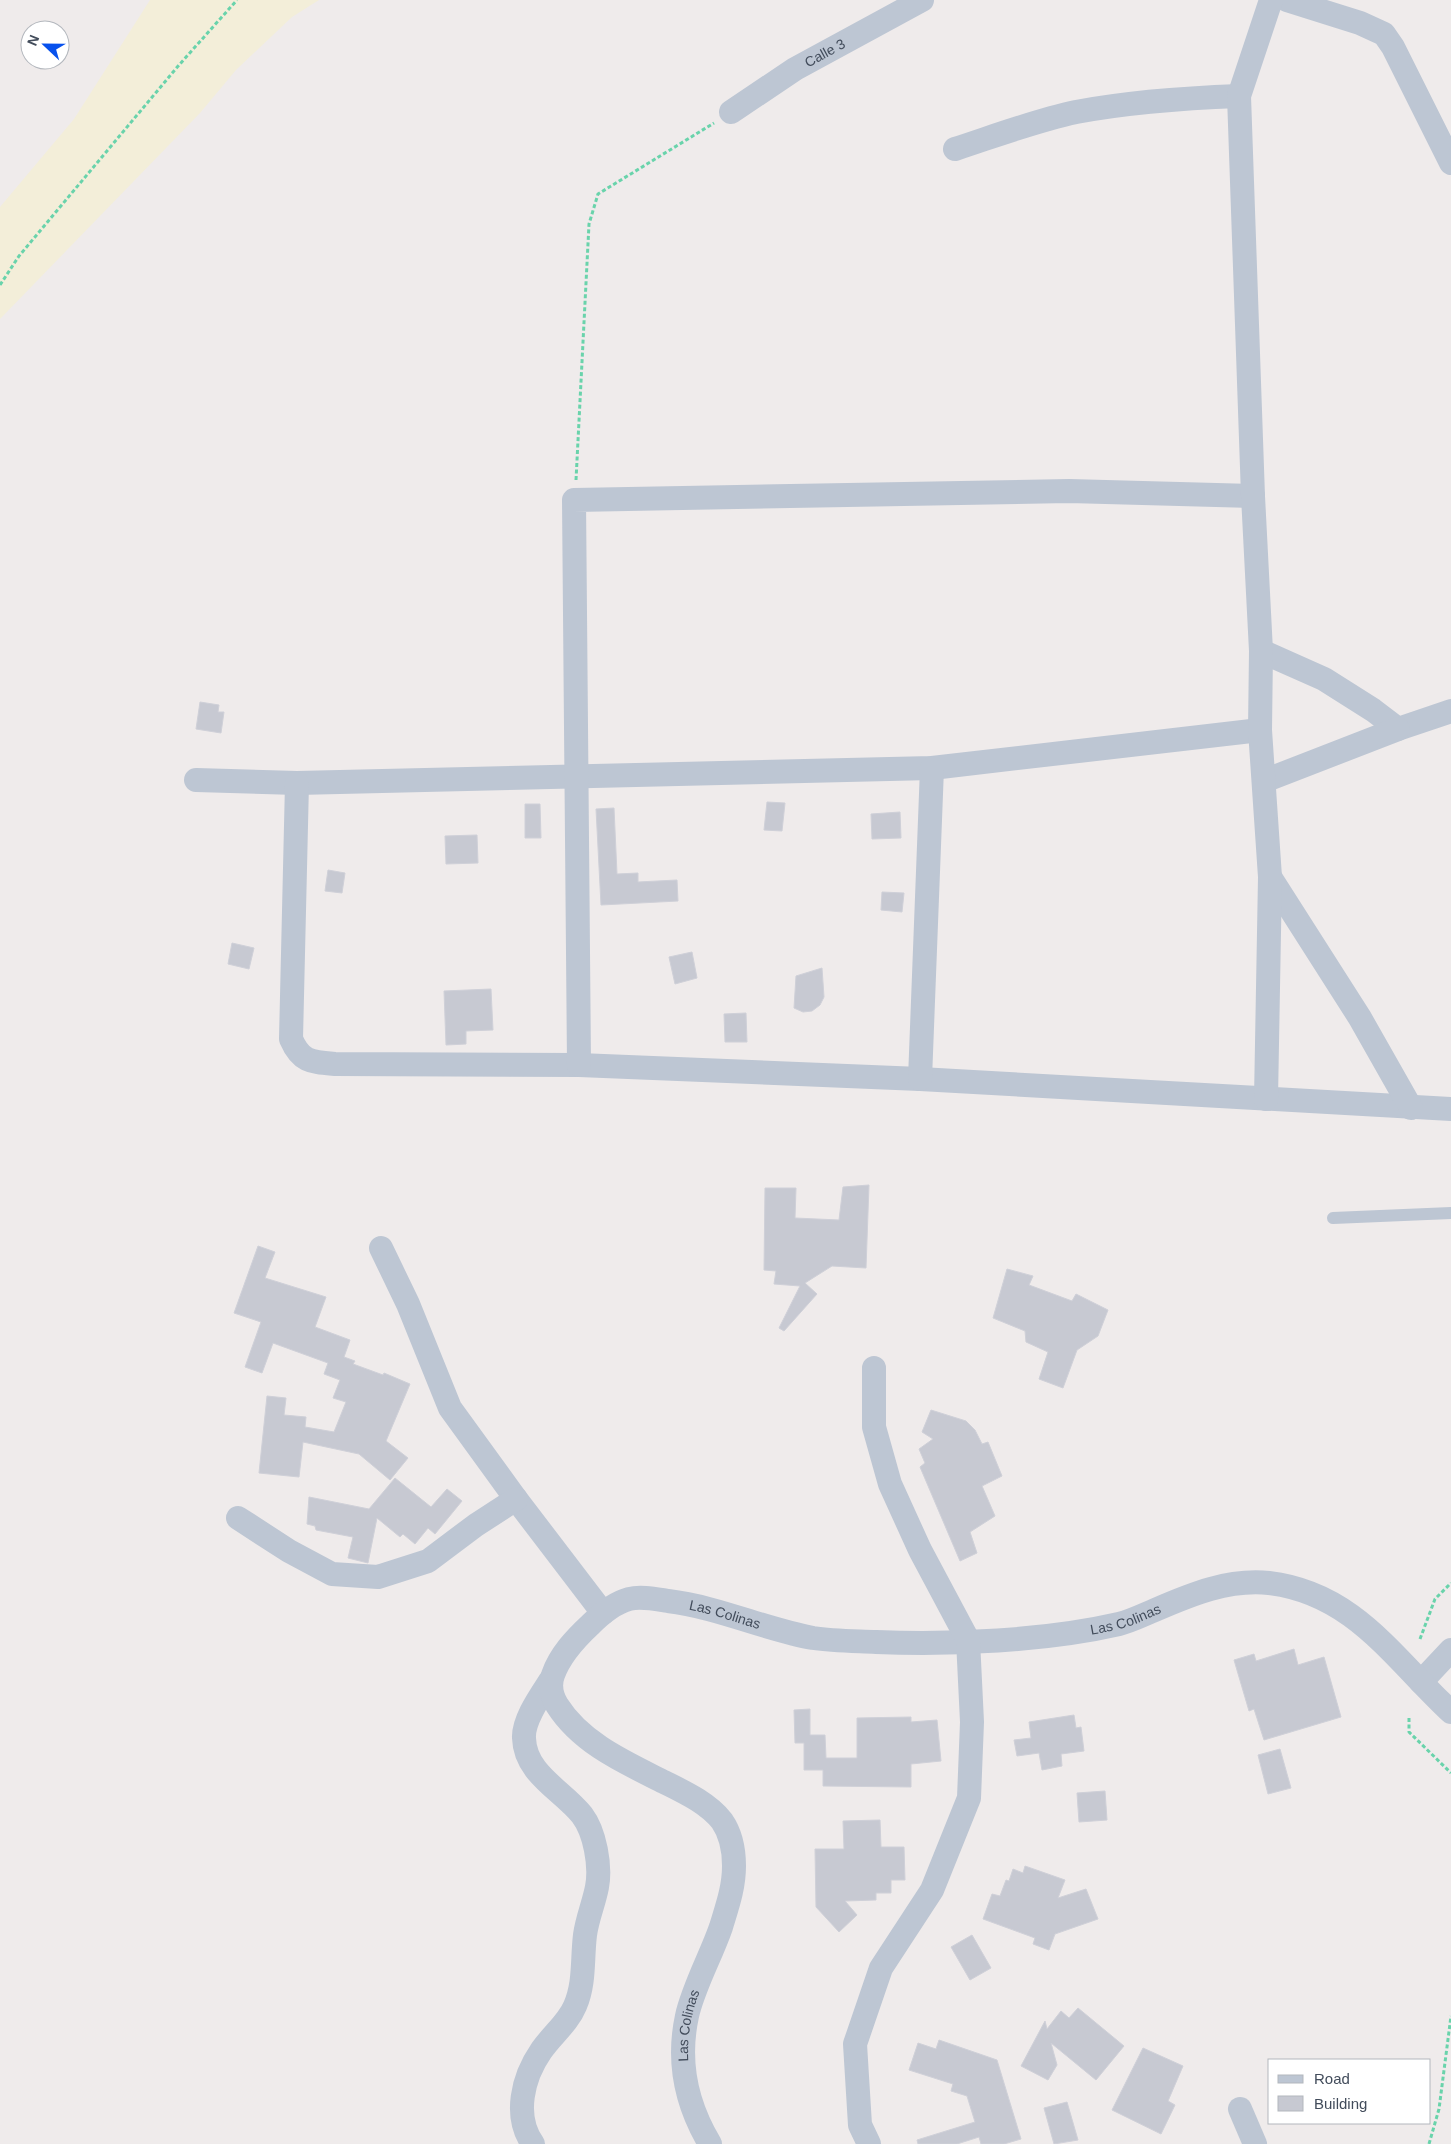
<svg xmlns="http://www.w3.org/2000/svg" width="1451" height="2144" font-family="Arial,sans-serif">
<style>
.sand{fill:#f3eed9}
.building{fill:#c7c9d2;stroke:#cfd0d8}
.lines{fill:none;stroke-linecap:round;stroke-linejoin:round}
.path{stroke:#69d3ab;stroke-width:3;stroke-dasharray:4 2.5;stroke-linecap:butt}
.lane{stroke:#bdc6d3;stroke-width:12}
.street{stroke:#bdc6d3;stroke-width:24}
.labels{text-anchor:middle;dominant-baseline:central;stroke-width:5;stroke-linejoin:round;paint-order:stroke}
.street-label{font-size:14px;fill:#424c5b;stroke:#fff}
</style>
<rect width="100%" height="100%" fill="#efebeb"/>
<polygon class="sand" points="150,0 319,0 292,17 236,70 200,113 0,319 0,207 74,119"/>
<g class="building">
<polygon points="200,702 219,705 218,712 224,712 221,733 196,729"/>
<polygon points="767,802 785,803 782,831 764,830"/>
<polygon points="525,804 540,804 541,838 525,838"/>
<polygon points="614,808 617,874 638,873 638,882 677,880 678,901 601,905 596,809"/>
<polygon points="900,812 901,838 872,839 871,814"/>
<polygon points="477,835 478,863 446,864 445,836"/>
<polygon points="328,870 345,873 342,893 325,891"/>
<polygon points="882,892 904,893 902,912 881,910"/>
<polygon points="232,943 254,948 249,969 228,964"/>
<polygon points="692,952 697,978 675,984 669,957"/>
<polygon points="822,968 824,997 820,1005 812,1011 803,1012 794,1008 796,976"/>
<polygon points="491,989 493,1030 466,1031 466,1044 446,1045 444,991"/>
<polygon points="746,1013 747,1042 725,1042 724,1014"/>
<polygon points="869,1185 866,1268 832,1266 805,1283 817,1294 784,1331 779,1328 800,1286 774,1284 776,1271 764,1270 765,1188 796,1188 795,1218 839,1220 843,1187"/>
<polygon points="258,1246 275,1252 265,1278 326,1297 315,1327 350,1340 344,1357 355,1361 353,1364 383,1375 384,1373 410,1384 386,1441 408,1458 390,1480 359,1454 303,1442 299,1477 259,1473 267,1396 286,1398 284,1415 306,1417 305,1427 334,1432 346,1402 333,1398 340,1380 324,1374 328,1363 273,1343 262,1373 245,1367 261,1322 234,1313"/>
<polygon points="1007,1269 1033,1276 1029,1285 1072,1301 1076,1294 1108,1310 1098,1336 1077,1350 1063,1388 1039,1379 1048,1352 1026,1342 1025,1331 993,1318"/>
<polygon points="931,1410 966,1421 975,1430 982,1444 988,1442 1002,1476 982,1486 995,1516 970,1532 977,1553 960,1561 920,1467 925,1463 919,1449 933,1439 922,1432"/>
<polygon points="395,1478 431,1507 447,1489 462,1501 435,1534 428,1528 415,1544 403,1534 400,1537 377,1518 368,1563 348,1558 353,1537 316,1530 315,1526 307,1524 309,1497 369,1509"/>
<polygon points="1294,1649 1298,1665 1324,1657 1341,1717 1264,1740 1254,1709 1249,1711 1234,1660 1254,1654 1256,1661"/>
<polygon points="810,1709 810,1735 825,1735 826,1758 857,1758 857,1718 911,1717 911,1722 937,1720 941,1761 911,1764 911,1787 823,1786 823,1770 804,1770 804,1743 795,1743 794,1710"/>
<polygon points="1074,1715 1076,1728 1081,1727 1084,1751 1061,1754 1062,1766 1042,1770 1039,1753 1017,1756 1014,1740 1031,1738 1029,1722"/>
<polygon points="1280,1749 1291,1788 1268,1794 1258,1755"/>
<polygon points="1105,1791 1107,1820 1079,1822 1077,1793"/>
<polygon points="880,1820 881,1847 904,1847 905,1880 891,1880 891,1893 876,1893 876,1900 845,1901 857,1915 839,1932 816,1907 815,1849 844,1849 843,1821"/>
<polygon points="1025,1866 1065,1880 1058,1898 1086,1889 1098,1919 1055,1934 1049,1950 1033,1944 1035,1938 983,1919 992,1894 1000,1896 1006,1880 1009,1881 1013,1869 1023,1873"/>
<polygon points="972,1935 991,1968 970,1980 951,1947"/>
<polygon points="1078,2008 1124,2046 1096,2080 1051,2043 1057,2065 1048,2080 1021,2066 1045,2021 1047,2029 1061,2011 1069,2018"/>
<polygon points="939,2040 997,2060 1021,2139 1004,2144 981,2144 979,2137 957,2144 918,2144 917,2140 975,2122 967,2096 951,2091 953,2084 909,2070 918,2043 936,2049"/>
<polygon points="1143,2048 1183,2066 1168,2101 1175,2105 1161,2134 1112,2110"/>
<polygon points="1067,2102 1078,2140 1054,2144 1044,2108"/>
</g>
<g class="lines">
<g class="path">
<polyline points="0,285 19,256 179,65 237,0"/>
<polyline points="576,480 589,224 598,194 714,123"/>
<polyline points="1420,1639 1435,1599 1451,1583"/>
<polyline points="1409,1718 1409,1732 1451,1773"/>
<polyline points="1429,2144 1439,2109 1451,2016"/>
</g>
<polyline class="lane" points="1333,1218 1451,1213"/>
<g class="street">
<polyline points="1287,0 1360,23 1384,34 1393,47 1451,163"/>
<path id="s1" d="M731,112L795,69L922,0"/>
<path d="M955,149C995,136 1034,121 1076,112C1129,102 1185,98 1239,96"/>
<polyline points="1261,651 1324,679 1373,710 1398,729 1451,711"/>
<polyline points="196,780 297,783 932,768 1260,730"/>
<polyline points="1264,781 1398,729"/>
<path d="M297,783L291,1039C301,1062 311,1062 335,1064L579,1065L920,1079L1451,1109"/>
<polyline points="1270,877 1360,1018 1411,1108"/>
<polyline points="579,1065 574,500 1069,491 1253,496"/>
<polyline points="920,1079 932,768"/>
<polyline points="1266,1099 1270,877 1260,730 1261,651 1253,496 1239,96 1271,0"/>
<polyline points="381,1248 408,1304 450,1408 516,1499 603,1613"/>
<polyline points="238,1518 289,1551 332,1574 378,1577 428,1561 476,1525 516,1499"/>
<polyline points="1421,1682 1451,1650"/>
<polyline points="1240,2109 1255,2144"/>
<path d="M533,2144C513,2116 523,2077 541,2051C551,2036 568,2023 575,2006C585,1983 582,1959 585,1935C587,1919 594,1903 597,1887C601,1866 595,1832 582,1815C562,1790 525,1774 524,1738C523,1720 541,1695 550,1681"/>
<path id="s2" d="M710,2144C686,2104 677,2062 687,2016C693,1988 711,1956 721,1927C727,1907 734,1888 734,1866C734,1852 731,1834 722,1821C708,1803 684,1792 664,1782C624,1762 581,1743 557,1705C551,1695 549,1686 553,1675C560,1655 575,1639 590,1625C600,1615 614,1603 629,1599C641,1596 655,1599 668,1601C718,1607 764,1629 813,1638C833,1641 855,1641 876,1642C951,1645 1045,1641 1119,1624C1131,1621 1143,1615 1155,1610C1192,1594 1228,1579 1269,1583C1354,1593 1394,1659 1451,1712"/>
<polyline points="869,2144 860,2125 855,2044 881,1968 932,1890 969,1798 972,1722 968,1640 920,1550 890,1484 874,1427 874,1368"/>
</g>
</g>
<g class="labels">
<g class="street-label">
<text stroke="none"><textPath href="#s1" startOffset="111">Calle 3</textPath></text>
<text stroke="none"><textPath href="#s2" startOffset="782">Las Colinas</textPath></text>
<text stroke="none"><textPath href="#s2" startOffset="1188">Las Colinas</textPath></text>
<text stroke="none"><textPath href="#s2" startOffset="124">Las Colinas</textPath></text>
</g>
</g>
<rect x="1268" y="2059" width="162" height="65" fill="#ffffff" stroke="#b3b7bd"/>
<rect x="1278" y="2075" width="25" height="8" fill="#bdc6d3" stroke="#b3b7bd"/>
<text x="1314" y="2084" font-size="15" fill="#424c5b">Road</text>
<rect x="1278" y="2096" width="25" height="15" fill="#c7c9d2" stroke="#b3b7bd"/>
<text x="1314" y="2109" font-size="15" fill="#424c5b">Building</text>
<g transform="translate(45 45) rotate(292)"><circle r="24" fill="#ffffff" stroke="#b3b7bd"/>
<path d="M0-4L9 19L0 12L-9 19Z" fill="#0751ed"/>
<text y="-8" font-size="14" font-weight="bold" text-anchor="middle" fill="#424c5b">N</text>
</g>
</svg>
